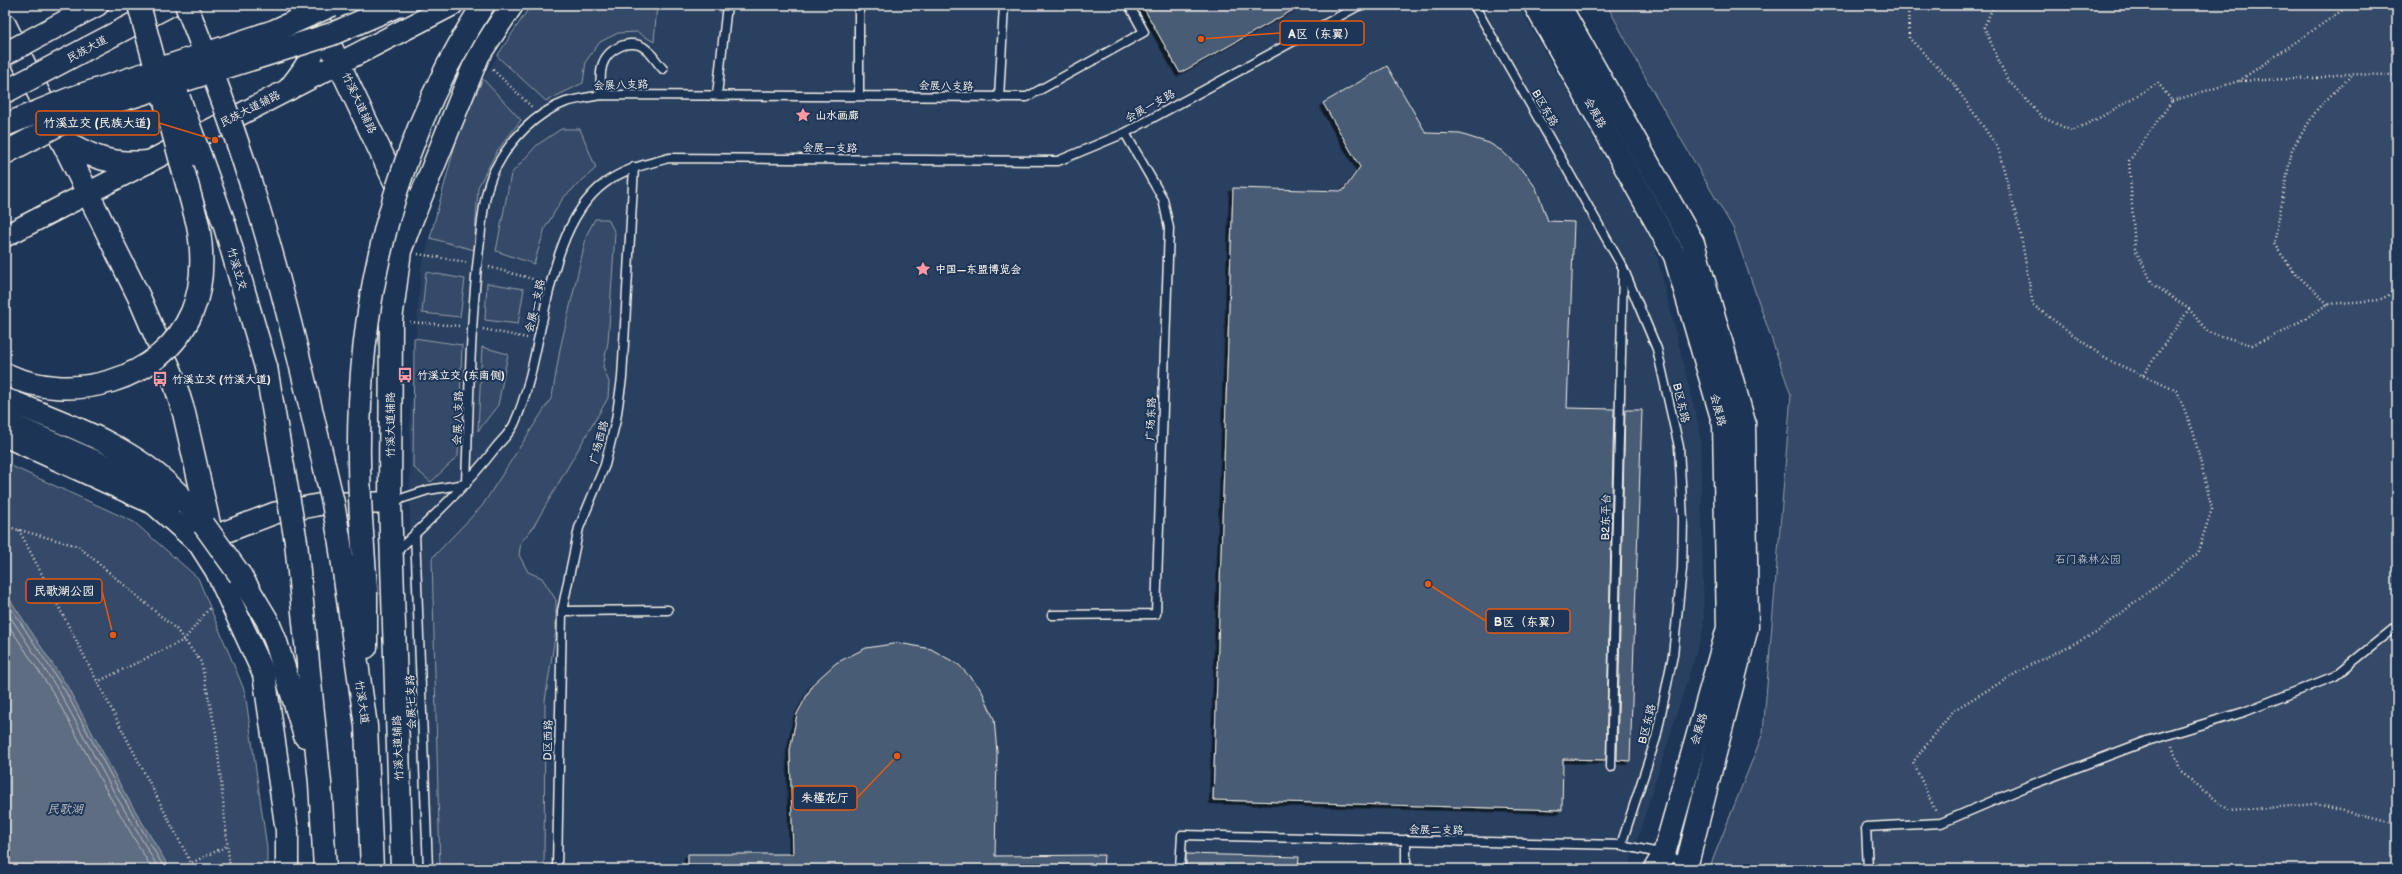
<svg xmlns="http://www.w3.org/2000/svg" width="2402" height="874" font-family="'Balsamiq Sans','LXGW WenKai TC',sans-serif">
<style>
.built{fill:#2a4060}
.green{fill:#354a67;stroke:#949ea8}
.water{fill:#5e6d82;stroke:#9aa2ab}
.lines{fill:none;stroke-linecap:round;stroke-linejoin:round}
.shore{stroke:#b8bcbf;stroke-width:1}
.building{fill:#485b74;stroke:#f4f1e8;filter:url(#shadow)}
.service-casing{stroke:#f4f1e8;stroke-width:11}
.tertiary-casing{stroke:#f4f1e8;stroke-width:24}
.secondary-casing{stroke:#f4f1e8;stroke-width:25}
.trunk-casing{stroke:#f4f1e8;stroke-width:25}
.path{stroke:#f4f1e8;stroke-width:2.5;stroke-dasharray:1 3;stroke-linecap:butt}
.service{stroke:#1d3557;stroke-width:8}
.tertiary{stroke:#1d3557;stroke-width:21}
.secondary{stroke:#1d3557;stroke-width:22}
.trunk{stroke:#1d3557;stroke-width:22}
.trunk-bridge-casing{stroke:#f4f1e8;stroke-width:25;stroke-linecap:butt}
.trunk-bridge{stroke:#1d3557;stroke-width:22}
.labels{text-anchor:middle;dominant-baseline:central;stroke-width:4;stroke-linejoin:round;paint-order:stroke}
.street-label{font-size:11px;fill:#f4f1e8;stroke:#1d3557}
.poi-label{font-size:11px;font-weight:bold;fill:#f4f1e8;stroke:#1d3557;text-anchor:start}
.park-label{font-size:11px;fill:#bbbfc1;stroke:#1d3557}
.water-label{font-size:12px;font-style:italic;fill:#c0c3c4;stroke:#1d3557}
.leader{fill:none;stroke:#e8590c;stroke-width:1.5}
.callout-dot{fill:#e8590c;stroke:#1d3557;stroke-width:1.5}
.callout{fill:#1d3557;stroke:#e8590c;stroke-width:1.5}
.callout-label{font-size:12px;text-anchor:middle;font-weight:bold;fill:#f4f1e8}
</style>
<defs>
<filter id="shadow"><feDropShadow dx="-3.5" dy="3.5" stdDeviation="0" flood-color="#0009"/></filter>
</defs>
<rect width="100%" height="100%" fill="#1d3557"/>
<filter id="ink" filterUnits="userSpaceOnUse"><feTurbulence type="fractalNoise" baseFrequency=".025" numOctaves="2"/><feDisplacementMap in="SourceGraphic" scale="8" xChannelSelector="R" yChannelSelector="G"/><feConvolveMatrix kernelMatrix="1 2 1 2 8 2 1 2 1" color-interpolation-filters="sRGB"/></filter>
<g filter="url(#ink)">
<polygon class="built" points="529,5 1518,5 1654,244 1700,431 1704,627 1628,869 422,869 410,613 410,416 421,268 471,98"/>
<g class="green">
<polygon points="531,5 657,5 654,42 637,32 618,33 600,42 586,61 583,83 546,101 497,56"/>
<polygon points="1607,5 2397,5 2397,869 1709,869 1763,733 1791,395 1733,228 1650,86"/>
<polygon points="483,79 521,120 497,151 478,187 474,250 430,238 459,130"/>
<polygon points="561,129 580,129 596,168 563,198 545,228 534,264 496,251 511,174 537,145"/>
<polygon points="595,219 608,219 615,233 608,342 603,367 609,382 608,398 532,529 521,542 519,555 528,572 542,578 556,600 556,630 545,701 544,869 440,869 432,558 482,506 552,397 560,349 587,234"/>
<polygon points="426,272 465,279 460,317 422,313"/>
<polygon points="487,283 524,289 518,324 485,320"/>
<polygon points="414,338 462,345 458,456 431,482 413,467"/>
<polygon points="482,347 508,354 498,405 478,431"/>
<polygon points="5,463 134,522 198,578 245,692 267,848 267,869 5,869"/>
</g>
<polygon class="water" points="5,592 67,686 123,790 170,869 5,869"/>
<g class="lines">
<g class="shore">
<polyline points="5,599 64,689 120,792 165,869"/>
<polyline points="5,609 59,691 115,794 159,869"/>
<polyline points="5,620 54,694 110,797 152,869"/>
</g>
</g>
<g class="building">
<polygon points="1142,5 1302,5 1180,73"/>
<polygon points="1387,66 1426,133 1460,134 1489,143 1502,151 1526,174 1536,188 1548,221 1574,222 1567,408 1614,409 1606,760 1563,759 1562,810 1213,800 1233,188 1343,191 1360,167 1323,103"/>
<polygon points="1625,410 1642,410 1630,761 1617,760"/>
<polygon points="899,643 931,649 959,665 981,689 994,719 997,752 995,856 1104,855 1103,869 688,869 688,854 793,854 790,750 797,714 813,684 836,663 866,648"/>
<polygon points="1186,854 1299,857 1298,869 1186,869"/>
</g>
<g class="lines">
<defs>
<g id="service">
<polyline points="859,5 859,95"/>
<polyline points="1474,5 1623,268 1657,349 1679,447 1683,520 1682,569 1673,655 1656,738 1621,845"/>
<path d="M602,95C599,74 599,55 621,46C626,44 634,43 639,45C649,48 656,62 663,69"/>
<polyline points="717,95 727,5"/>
<polyline points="999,98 1004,5"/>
<polyline points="634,167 622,378 616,420 605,465 579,528 562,611 668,610"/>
<path d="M466,484C469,403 470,320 480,240C482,219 485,187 495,169C510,140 535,113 566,102C577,99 590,97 602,95L1027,97L1144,32L1129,5"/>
<polyline points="391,502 428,490 466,484"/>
<polyline points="415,533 428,869"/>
<path d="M395,553C431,519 467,485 497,446C503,439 512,431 515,422C546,354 542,229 605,183C624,169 646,164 669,158L1058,161L1125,133L1360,5"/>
<polyline points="1052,615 1156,614 1169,228 1163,199 1125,133"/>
<polyline points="1611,767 1623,271"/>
<polyline points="557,869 562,611"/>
<polyline points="1180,869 1182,835 1621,845 1664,854 1686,863"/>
<polyline points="1406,869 1406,840"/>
<polyline points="1868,869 1866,827 1941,823 2028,786 2147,741 2244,712 2335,676 2397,626"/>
</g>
<g id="tertiary">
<polyline points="5,236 452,5"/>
<polyline points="5,436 154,504 199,544 218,574"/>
<polyline points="212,537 275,513 328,503 390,503"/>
</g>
<g id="secondary">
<polyline points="311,5 404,201"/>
<polyline points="1535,5 1675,256 1724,425 1728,628 1664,854 1655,869"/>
<polyline points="1559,5 1693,243 1744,422 1747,627 1687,864 1684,869"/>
<polyline points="5,25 139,297 172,374 184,413 212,537 218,574 264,674 287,831 287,869"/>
<path d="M289,89C305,69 322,49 314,21"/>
<path d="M61,139C92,158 112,165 148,162"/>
<polyline points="402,869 390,503 391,320 400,251 412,219 478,56 512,5"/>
</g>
<g id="trunk">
<polyline points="72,18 97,5"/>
<polyline points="88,48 170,5"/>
<polyline points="200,156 224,223 266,367"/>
<path d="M5,399C62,423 129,444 174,490C185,500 194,513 204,525"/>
<polyline points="5,422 128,476 171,503"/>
<polyline points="362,533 366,589 366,647"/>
<polyline points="339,537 366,726 372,869"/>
<polyline points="296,542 320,783 325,869"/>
<polyline points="240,575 267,620 276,642 305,736"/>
</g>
</defs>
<use href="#service" class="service-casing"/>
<use href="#tertiary" class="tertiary-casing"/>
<use href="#secondary" class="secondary-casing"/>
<use href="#trunk" class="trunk-casing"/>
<g class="path">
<polyline points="1908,5 1909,38 1953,83 1998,148 2020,230 2033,305 2106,359 2177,391 2193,431 2212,509 2197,554 2096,633 2030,665 1954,710 1913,762 1936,812"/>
<polyline points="1994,5 1984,27 2007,79 2042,117 2072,131 2101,117 2158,83 2172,101 2129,161 2135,249 2153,284 2189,309 2208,332 2252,345 2285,331 2328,304 2379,300 2397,291"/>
<polyline points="493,70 532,107"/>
<polyline points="2239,81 2350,5"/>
<polyline points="2172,101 2239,81 2317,78 2342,74 2397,75"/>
<polyline points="418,254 466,262"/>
<polyline points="489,267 540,281"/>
<polyline points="2328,304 2294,272 2274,244 2292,149 2318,108 2353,74"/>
<polyline points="410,322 460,326"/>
<polyline points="483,329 527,338"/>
<polyline points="2143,375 2189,309"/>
<polyline points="5,526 78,546 176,629 201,662 216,733 230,869"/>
<polyline points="19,530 191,863 227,846"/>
<polyline points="97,682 184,640 211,606"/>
<polyline points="2172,746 2181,772 2230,811 2316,804 2397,824"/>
</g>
<use href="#service" class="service"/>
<use href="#tertiary" class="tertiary"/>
<use href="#secondary" class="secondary"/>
<use href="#trunk" class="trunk"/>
<defs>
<g id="trunk-bridge">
<path d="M186,5C213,72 238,140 259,210C288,306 310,405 333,503L339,537"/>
<polyline points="5,54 72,18"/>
<polyline points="5,92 88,48"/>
<polyline points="179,98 200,156"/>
<polyline points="5,125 69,99 274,31 332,5"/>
<polyline points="5,153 63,122 112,103 332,34 399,5"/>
<polyline points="266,367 296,542"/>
<path d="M5,374C70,405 162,382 192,312C204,284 203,254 198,225L139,5"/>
<polyline points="204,525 240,575"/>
<path d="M362,533C348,346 380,165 483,5"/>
</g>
</defs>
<use href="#trunk-bridge" class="trunk-bridge-casing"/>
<use href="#trunk-bridge" class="trunk-bridge"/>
</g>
</g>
<defs>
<symbol id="sight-bare" viewBox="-9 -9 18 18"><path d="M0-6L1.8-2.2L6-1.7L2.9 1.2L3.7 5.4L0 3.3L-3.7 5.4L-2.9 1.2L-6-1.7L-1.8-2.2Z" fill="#ff9aa2" stroke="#1d3557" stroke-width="2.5" paint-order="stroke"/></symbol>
<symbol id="bus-bare" viewBox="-9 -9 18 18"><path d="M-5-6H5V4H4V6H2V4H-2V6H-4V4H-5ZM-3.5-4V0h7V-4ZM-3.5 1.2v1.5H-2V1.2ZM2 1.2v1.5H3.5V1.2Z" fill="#ff9aa2" stroke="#1d3557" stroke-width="2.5" paint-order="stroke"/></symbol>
</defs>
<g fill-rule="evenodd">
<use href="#sight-bare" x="792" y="104" width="22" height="22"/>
<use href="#sight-bare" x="912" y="258" width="22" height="22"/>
<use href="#bus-bare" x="394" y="364" width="22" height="22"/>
<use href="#bus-bare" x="149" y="368" width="22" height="22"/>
</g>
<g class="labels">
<g class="street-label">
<text transform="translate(87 49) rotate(-28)">民族大道</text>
<text transform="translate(621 85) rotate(-2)">会展八支路</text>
<text transform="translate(946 86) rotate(1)">会展八支路</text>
<text transform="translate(359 103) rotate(65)">竹溪大道辅路</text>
<text transform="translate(1150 106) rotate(-29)">会展一支路</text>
<text transform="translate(1545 108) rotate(60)">B区东路</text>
<text transform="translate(250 109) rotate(-27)">民族大道辅路</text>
<text transform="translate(1595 113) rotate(61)">会展路</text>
<text transform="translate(830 148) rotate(1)">会展一支路</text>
<text transform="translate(237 269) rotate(74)">竹溪立交</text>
<text transform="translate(535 306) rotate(-77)">会展一支路</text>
<text transform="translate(1681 403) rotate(77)">B区东路</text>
<text transform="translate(1718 410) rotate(76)">会展路</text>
<text transform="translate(458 418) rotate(-88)">会展八支路</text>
<text transform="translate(1151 419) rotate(-88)">广场东路</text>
<text transform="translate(390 425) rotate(-90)">竹溪大道辅路</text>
<text transform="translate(599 442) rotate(-75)">广场西路</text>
<text transform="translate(1606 517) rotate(-89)">B2东平台</text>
<text transform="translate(362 702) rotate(82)">竹溪大道</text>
<text transform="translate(411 702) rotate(-92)">会展七支路</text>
<text transform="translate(1647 724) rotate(-76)">B区东路</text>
<text transform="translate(1699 729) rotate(-74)">会展路</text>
<text transform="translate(548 740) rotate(-89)">D区西路</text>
<text transform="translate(398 748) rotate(-92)">竹溪大道辅路</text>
<text transform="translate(1436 830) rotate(1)">会展二支路</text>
</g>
<g class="poi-label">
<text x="815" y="115">山水画廊</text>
<text x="935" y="269">中国—东盟博览会</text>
<text x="417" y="375">竹溪立交 (东南侧)</text>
<text x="172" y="379">竹溪立交 (竹溪大道)</text>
</g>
<g class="park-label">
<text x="2088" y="559">石门森林公园</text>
</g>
<g class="water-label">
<text x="65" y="809">民歌湖</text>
</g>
</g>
<path class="leader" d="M1201 39L1280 33M215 140L159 123M113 635L102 591M1428 584L1486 621M897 756L857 798"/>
<g class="callout-dot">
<circle cx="1201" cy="39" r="4"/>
<circle cx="215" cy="140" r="4"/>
<circle cx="113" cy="635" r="4"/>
<circle cx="1428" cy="584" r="4"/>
<circle cx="897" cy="756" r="4"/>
</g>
<g class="callout">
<rect x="1280" y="21" width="84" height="24" rx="4"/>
<rect x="36" y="111" width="123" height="24" rx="4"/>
<rect x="26" y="579" width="76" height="24" rx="4"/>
<rect x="1486" y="609" width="84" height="24" rx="4"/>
<rect x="793" y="786" width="64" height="24" rx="4"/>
</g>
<g class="callout-label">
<text x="1322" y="38">A区（东翼）</text>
<text x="97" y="127">竹溪立交 (民族大道)</text>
<text x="64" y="595">民歌湖公园</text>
<text x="1528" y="626">B区（东翼）</text>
<text x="825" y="802">朱槿花厅</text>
</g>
<rect width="2402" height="874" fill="none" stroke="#1d3557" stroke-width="20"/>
<rect x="10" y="10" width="2382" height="854" fill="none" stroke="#f4f1e8" stroke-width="1.5" filter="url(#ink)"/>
</svg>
